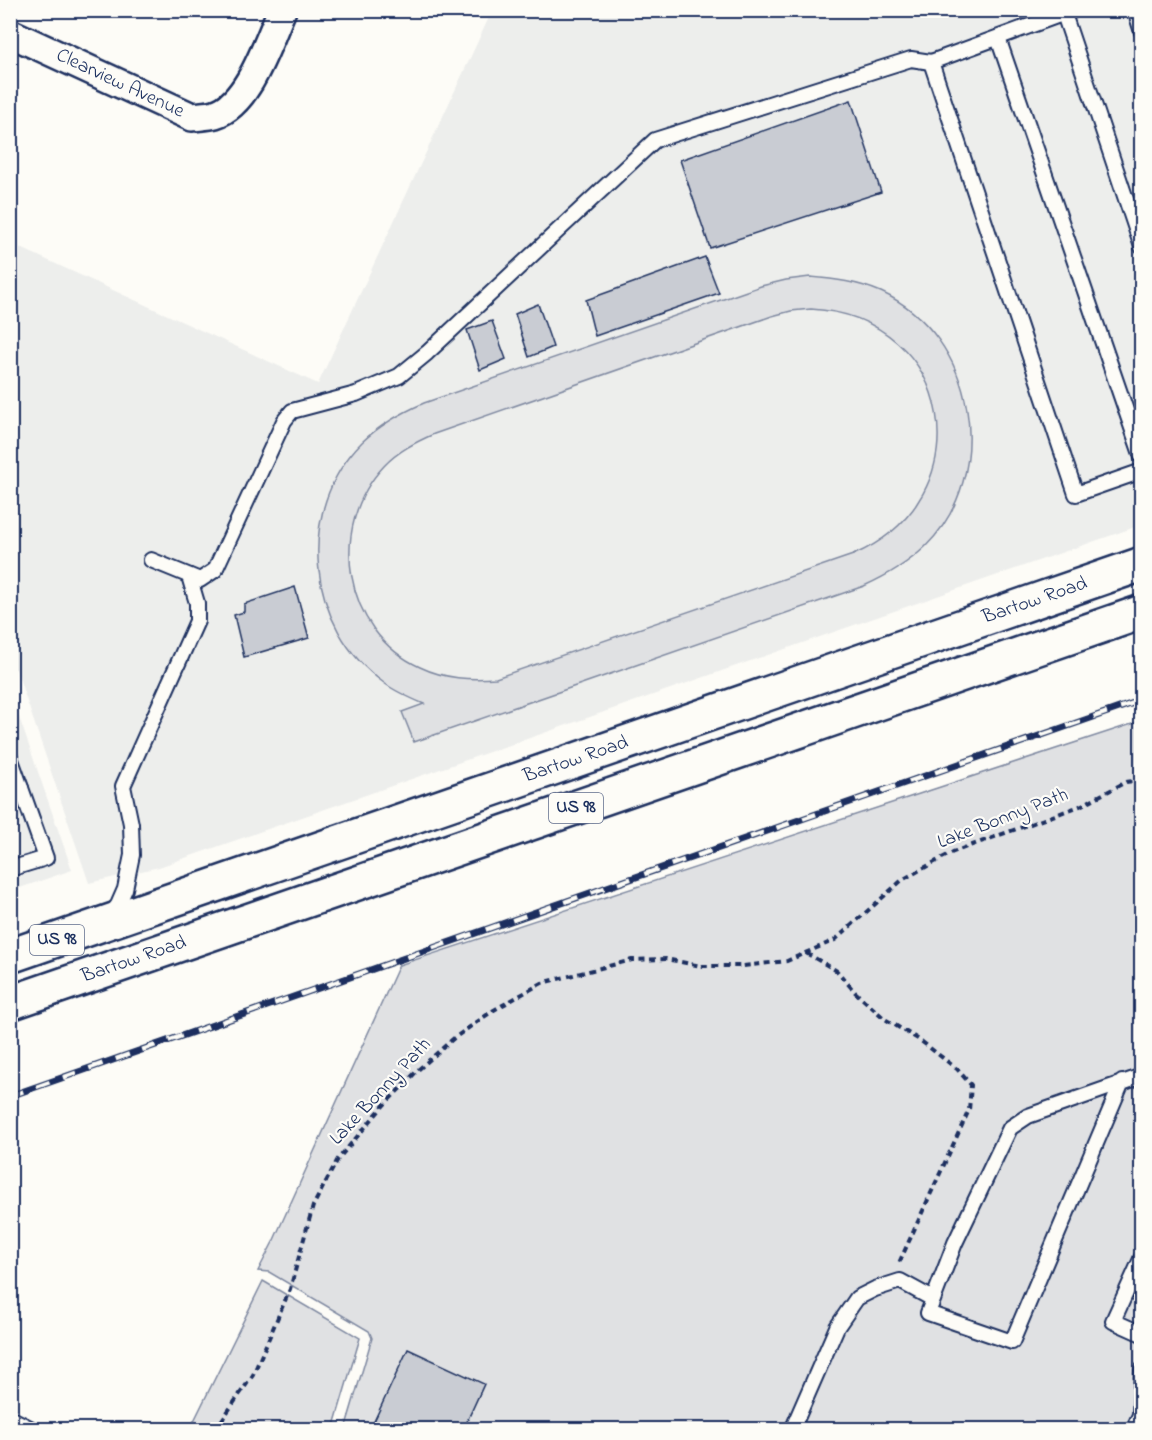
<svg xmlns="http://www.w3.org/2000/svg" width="1152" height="1440" font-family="'Indie Flower',sans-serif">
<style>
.built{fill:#edeeec}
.green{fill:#e0e1e3;stroke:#7e88a0;stroke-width:1.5;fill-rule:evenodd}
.building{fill:#c9ccd3;stroke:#1b2f5e;stroke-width:1.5}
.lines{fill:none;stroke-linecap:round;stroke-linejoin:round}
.lane-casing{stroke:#1b2f5e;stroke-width:18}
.street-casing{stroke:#1b2f5e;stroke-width:32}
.primary-casing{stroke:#1b2f5e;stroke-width:38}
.path{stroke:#1b2f5e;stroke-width:4;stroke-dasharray:6 4.5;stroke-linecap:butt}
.lane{stroke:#fdfcf7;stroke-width:14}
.street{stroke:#fdfcf7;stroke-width:27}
.primary{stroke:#fdfcf7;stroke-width:33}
.rail-casing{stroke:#1b2f5e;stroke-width:7}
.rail{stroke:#fdfcf7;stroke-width:4.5;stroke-dasharray:14;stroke-linecap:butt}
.labels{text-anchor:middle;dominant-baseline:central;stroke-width:4.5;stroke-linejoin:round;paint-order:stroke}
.shield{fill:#fdfcf7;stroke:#5f6c8c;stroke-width:1.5}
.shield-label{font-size:18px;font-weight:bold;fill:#1b2f5e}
.street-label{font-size:20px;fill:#1b2f5e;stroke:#fdfcf7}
</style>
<rect width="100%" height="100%" fill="#fdfcf7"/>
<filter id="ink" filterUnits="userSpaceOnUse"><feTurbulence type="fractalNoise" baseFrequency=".0167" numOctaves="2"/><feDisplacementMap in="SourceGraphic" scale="12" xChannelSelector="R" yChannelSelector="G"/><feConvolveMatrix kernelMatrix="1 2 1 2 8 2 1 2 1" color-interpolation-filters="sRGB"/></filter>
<g filter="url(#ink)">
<g class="built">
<polygon points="492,11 1141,11 1141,525 159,867 89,883 16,669 11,670 10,243 318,384"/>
<polygon points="10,691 72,870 11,891 10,891"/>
</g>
<g class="green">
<path d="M810,277C835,279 858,282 881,292C977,336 999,474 925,547C907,564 886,576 864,586L414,742L402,712L424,704C410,698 396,692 384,683C307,628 294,510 362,442C380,425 401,413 424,403L761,286L786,280ZM811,309C956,317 986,498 853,555L496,678C470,680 445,679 420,667C343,632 327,526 384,466C398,451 416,442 434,434L772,316L791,311Z"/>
<polygon points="1141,721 1141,1429 345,1429 372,1338 369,1331 269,1272 258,1271 273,1242 399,965"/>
<polygon points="263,1281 360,1338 333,1429 190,1429"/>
</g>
<g class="building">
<polygon points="851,100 881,192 710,248 680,160"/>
<polygon points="705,257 719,293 595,336 586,300"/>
<polygon points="538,304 553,347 529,357 515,314"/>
<polygon points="492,321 506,359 480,370 467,330"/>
<polygon points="295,587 309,638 244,657 234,615 244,612 244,604"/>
<polygon points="408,1349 484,1384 463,1430 370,1430"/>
</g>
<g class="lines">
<defs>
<g id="lane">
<polyline points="1073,10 931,62 1076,494 1142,471"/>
<polyline points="1135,10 1142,32"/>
<polyline points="1064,14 1142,247"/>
<polyline points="998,38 1142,457"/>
<polyline points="151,560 200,580 215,570 284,421 292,411 356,394 399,376 427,353 655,140 911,59 931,62"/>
<polyline points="10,757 21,788 10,792"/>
<polyline points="10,869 46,858 21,788"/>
<polyline points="111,914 118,905 125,889 132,855 131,824 123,786 197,621 197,603 189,576"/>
<polyline points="1122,1082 1012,1342 928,1313 955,1243 1010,1128 1028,1116 1142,1076"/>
<polyline points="1142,1257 1113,1321 1142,1334"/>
<polyline points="10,1418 34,1430"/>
<polyline points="792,1430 837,1327 857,1298 875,1289 900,1281 933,1299"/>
<polyline points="1133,1430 1140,1415 1142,1370"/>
</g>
<path id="street" d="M10,33L192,117C199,116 208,116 215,114C249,104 268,41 282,10"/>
<g id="primary">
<polyline points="10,956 1142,564"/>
<polyline points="10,1003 1142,612"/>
</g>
</defs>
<use href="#lane" class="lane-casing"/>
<use href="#street" class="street-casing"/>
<use href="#primary" class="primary-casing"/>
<g class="path">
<polyline points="806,953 837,971 855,992 885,1019 921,1041 957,1069 971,1085 969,1110 899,1263"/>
<polyline points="215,1430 253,1375 290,1289 313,1206 338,1159 385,1104 419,1069 454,1038 494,1010 542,983 632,960 666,959 701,966 743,966 787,961 835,940 902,880 953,852 1080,806 1126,782 1142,780"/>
</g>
<use href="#lane" class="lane"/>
<use href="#street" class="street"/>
<use href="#primary" class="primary"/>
<defs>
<polyline id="rail" points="10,1096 1142,700"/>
</defs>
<use href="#rail" class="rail-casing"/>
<use href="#rail" class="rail"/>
</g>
</g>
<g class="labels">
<g class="shield">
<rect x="549" y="793" width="54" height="30" rx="4.5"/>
<rect x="30" y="925" width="54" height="30" rx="4.5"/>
</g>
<g class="shield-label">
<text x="576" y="808">US 98</text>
<text x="57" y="940">US 98</text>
</g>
<g class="street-label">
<text transform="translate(120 84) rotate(25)">Clearview Avenue</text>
<text transform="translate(1035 601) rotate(-19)">Bartow Road</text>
<text transform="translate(576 760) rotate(-19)">Bartow Road</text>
<text transform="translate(1003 819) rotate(-21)">Lake Bonny Path</text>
<text transform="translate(134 960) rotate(-19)">Bartow Road</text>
<text transform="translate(381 1092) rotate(-47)">Lake Bonny Path</text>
</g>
</g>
<rect width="1152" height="1440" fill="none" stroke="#fdfcf7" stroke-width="36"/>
<rect x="18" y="18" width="1116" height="1404" fill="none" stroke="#1b2f5e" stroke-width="2" filter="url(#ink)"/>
</svg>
